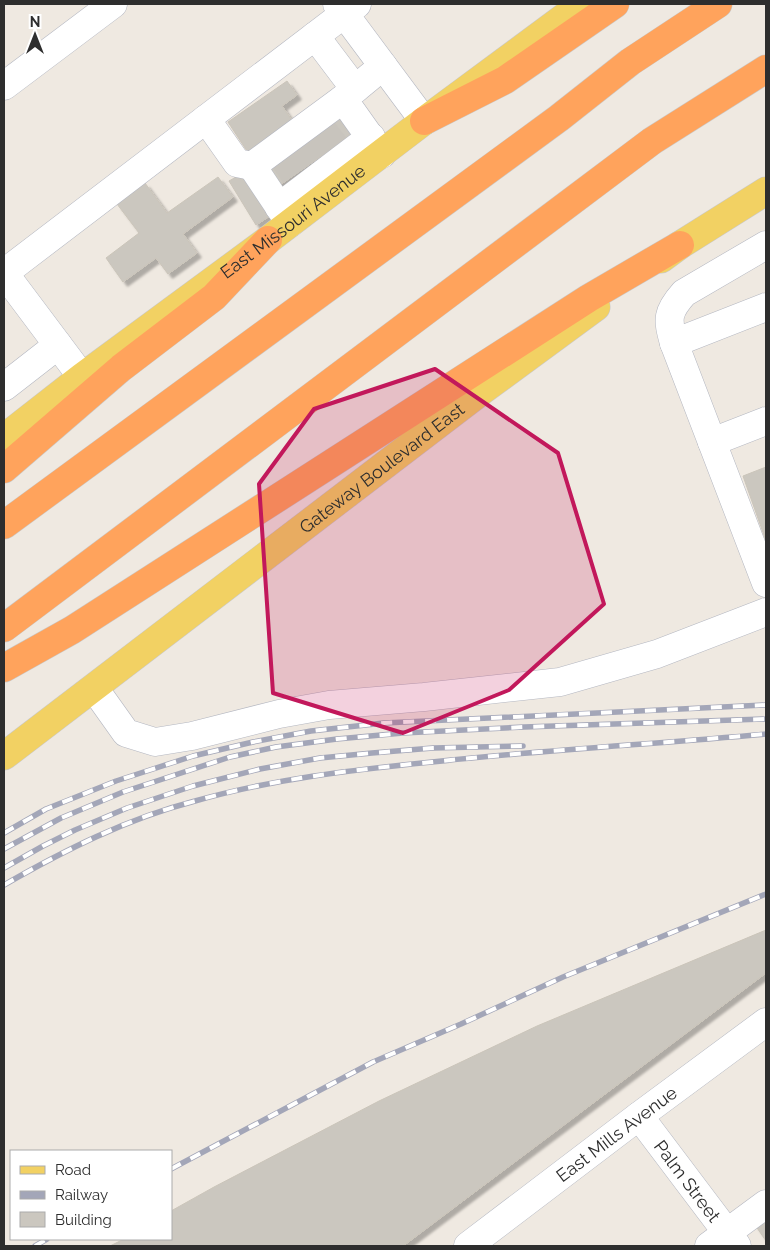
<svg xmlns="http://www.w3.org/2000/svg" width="770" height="1250" font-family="Raleway,sans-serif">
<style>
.building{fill:#cbc7bf;stroke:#cbc5ba;filter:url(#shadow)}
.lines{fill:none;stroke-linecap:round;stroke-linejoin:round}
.minor-tunnel{stroke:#c8c4bd;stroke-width:28;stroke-dasharray:28 14;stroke-linecap:butt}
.minor-casing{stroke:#b4b7c1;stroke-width:29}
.major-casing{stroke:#c9c9c9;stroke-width:29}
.highway-casing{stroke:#c9c9c9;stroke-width:29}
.minor{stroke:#fff;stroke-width:28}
.major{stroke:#f2d163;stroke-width:28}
.highway{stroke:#ffa35c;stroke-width:28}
.rail-casing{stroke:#a3a6b8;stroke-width:5.5}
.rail{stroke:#fff;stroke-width:4;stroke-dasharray:11;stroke-linecap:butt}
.marked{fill:#c2185b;fill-opacity:0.2;stroke:#c2185b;stroke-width:4;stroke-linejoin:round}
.labels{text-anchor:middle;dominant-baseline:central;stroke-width:5;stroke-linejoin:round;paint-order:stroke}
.street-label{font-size:18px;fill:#2e2e2e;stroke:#fff}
</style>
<defs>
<filter id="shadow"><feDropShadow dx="4.5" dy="4.5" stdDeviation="1" flood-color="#0004"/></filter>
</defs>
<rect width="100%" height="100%" fill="#efe9e1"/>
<g class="building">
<polygon points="287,81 297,95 282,106 294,123 249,154 228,122"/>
<polygon points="341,114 354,133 274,189 261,171"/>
<polygon points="250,169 276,212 256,225 229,181"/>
<polygon points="218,177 233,197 183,234 197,253 168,274 156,258 123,282 106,258 139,233 117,204 145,183 167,213"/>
<polygon points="766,467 766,541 743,476"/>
<polygon points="766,930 766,973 403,1246 110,1246 124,1239 171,1239 171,1211 214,1187 379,1101 537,1026"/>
<polygon points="766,1213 766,1241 753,1222"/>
</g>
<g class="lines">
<g class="minor-tunnel">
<polyline points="321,128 335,146"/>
<polyline points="300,143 314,161"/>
<polyline points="282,156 295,175"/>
</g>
<defs>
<g id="minor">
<polyline points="337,4 424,121"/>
<polyline points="315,36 355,89"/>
<polyline points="4,86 113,4"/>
<polyline points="206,119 237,163 252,166 343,99"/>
<polyline points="382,154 343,99 383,66"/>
<polyline points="252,166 290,223"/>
<polyline points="279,207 371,137"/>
<polyline points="4,273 357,4"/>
<polyline points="4,273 82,377"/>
<polyline points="766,307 674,343 766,583"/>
<path d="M674,343C667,319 667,312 684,293L766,245"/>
<polyline points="4,387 58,345"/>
<polyline points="712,442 766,421"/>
<polyline points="94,688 126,733 155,742 192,736 279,714 329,705 424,697 560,682 657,654 766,612"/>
<path id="s1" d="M639,1116L737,1246"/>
<path id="s2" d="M468,1246L639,1116L766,1022"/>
<polyline points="709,1246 766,1204"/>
</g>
<g id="major">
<polyline points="661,259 680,245 766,191"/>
<path id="s3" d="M4,438L82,377L268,240L424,121L582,4"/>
<path id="s4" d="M4,756L483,390L596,307"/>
</g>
<g id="highway">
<polyline points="424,121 505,80 615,4"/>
<polyline points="4,469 121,368 214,297 268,240"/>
<polyline points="4,525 559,118 630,62 718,4"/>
<polyline points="4,628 652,141 766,69"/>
<polyline points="4,668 72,630 589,298 680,245"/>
</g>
</defs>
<use href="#minor" class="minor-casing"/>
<use href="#major" class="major-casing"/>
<use href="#highway" class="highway-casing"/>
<use href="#minor" class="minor"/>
<use href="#major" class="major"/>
<use href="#highway" class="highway"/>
<defs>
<g id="rail">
<polyline points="4,833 46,809 116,781 193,756 253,742 311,731 384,723 766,705"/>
<polyline points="4,849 61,818 123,792 230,757 276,747 337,739 403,733 524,727 766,719"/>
<polyline points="4,868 43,846 75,830 127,808 193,786 260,769 320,758 372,753 433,748 523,746"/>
<path d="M4,885C65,850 126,819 195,801C272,779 352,770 432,762C543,750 655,744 766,734"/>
<polyline points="171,1169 373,1062 461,1024 563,977 766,894"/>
<polyline points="35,1246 47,1239"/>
</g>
</defs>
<use href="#rail" class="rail-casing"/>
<use href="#rail" class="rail"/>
</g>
<path class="marked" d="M435,369L558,453L604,604L509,690L403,733L273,693L259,484L314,409Z"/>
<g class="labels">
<g class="street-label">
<text stroke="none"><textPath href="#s3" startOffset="361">East Missouri Avenue</textPath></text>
<text stroke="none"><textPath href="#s4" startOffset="475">Gateway Boulevard East</textPath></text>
<text stroke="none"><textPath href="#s2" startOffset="186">East Mills Avenue</textPath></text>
<text stroke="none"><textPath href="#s1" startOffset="81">Palm Street</textPath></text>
</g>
</g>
<rect width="770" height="1250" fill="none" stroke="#2e2e2e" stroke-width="10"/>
<rect x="10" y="1150" width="162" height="90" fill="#ffffff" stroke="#ababab"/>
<rect x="20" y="1166" width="25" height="8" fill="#f2d163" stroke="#ababab"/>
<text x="55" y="1175" font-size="15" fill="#2e2e2e">Road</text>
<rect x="20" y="1191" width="25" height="8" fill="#a3a6b8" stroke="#ababab"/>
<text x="55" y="1200" font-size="15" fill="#2e2e2e">Railway</text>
<rect x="20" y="1212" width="25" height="15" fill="#cbc7bf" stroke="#ababab"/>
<text x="55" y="1225" font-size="15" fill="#2e2e2e">Building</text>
<g transform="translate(35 35)" stroke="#ffffff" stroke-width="4" paint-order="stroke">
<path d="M0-4L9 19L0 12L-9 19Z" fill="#2e2e2e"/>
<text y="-8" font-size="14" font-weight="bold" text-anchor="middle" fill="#2e2e2e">N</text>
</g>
</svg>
